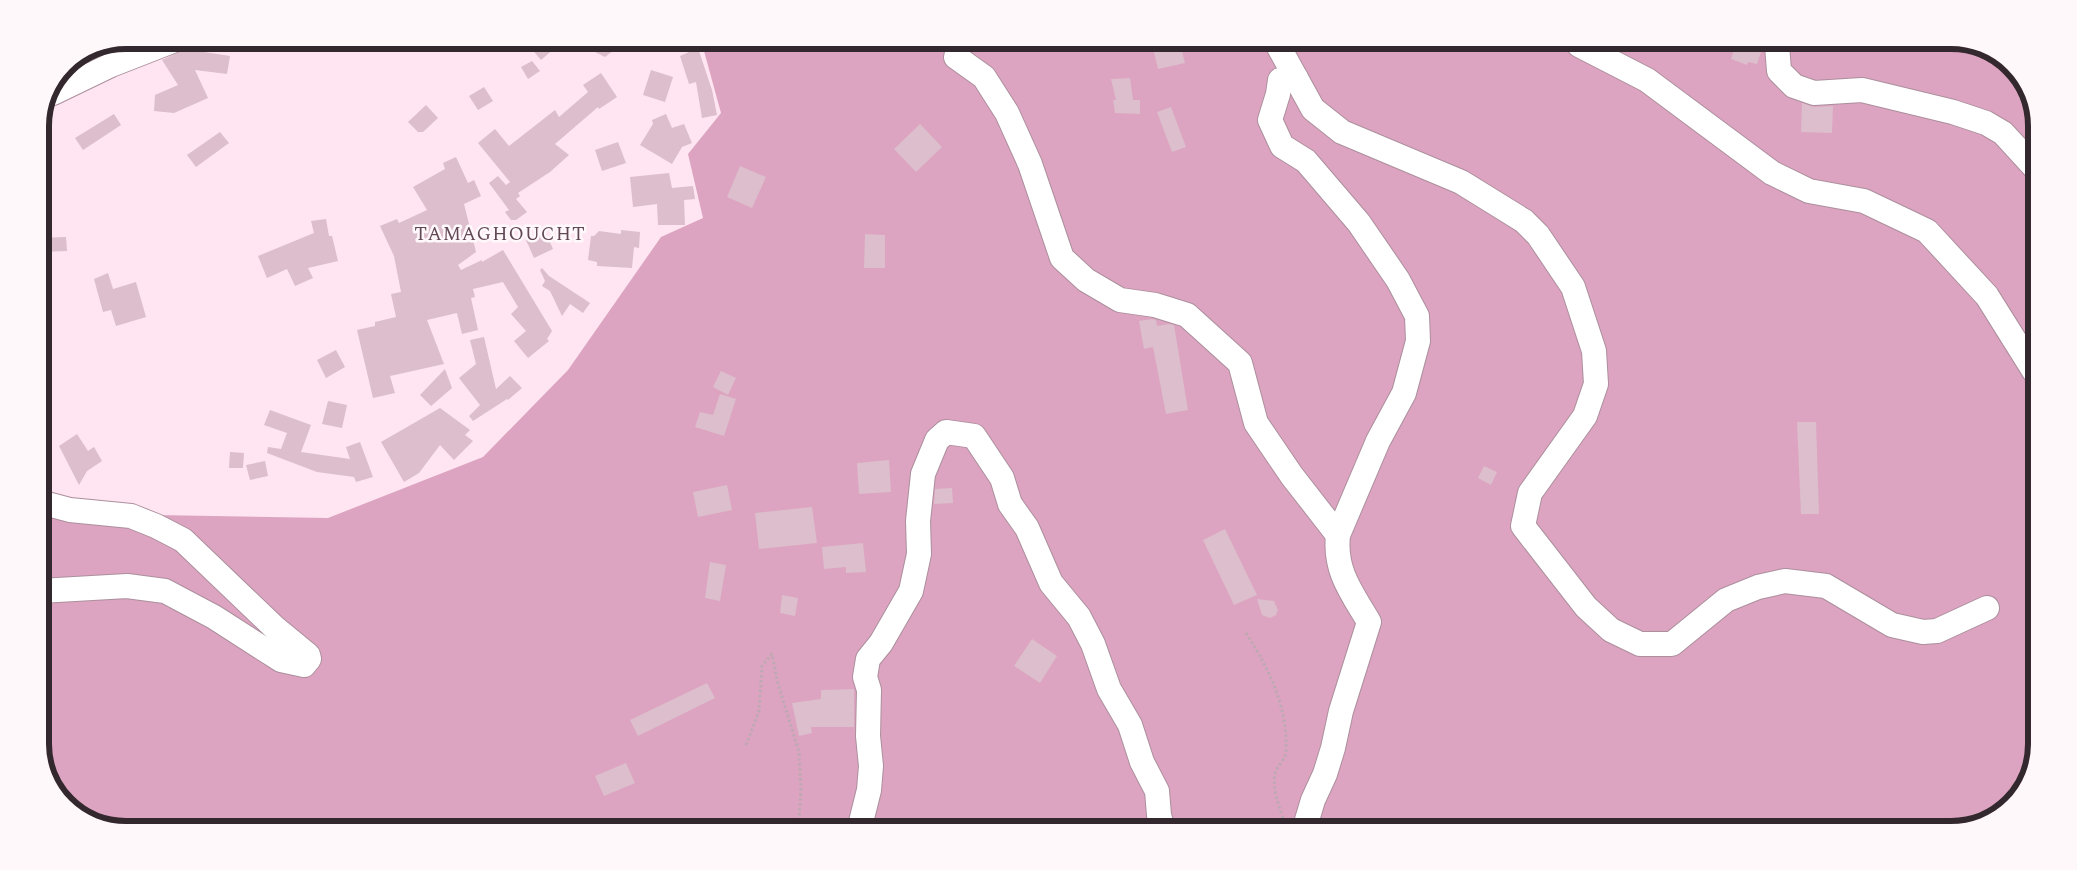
<svg xmlns="http://www.w3.org/2000/svg" width="2077" height="870" font-family="Spectral,serif">
<style>
.forest{fill:#dca4c0}
.building{fill:#dcbecc}
.lines{fill:none;stroke-linecap:round;stroke-linejoin:round}
.minor-casing{stroke:#ac8f9d;stroke-width:26}
.path{stroke:#bea9b3;stroke-width:3;stroke-dasharray:2.5 2.5;stroke-linecap:butt}
.minor{stroke:#fff;stroke-width:24}
.labels{text-anchor:middle;dominant-baseline:central;stroke-width:5;stroke-linejoin:round;paint-order:stroke}
.quarter-label{font-size:19px;letter-spacing:1px;fill:#614854;stroke:#fff8fb}
.rim{fill:none;stroke:#33282d;stroke-width:6}
</style>
<rect width="100%" height="100%" fill="#fee5f1"/>
<polygon class="forest" points="701,40 1951,40 1984,46 2019,74 2037,121 2031,777 1999,815 1951,830 126,830 93,824 58,796 40,750 40,513 328,518 483,457 568,370 661,237 703,218 688,154 721,113"/>
<g class="building">
<polygon points="538,40 564,40 541,60 530,47"/>
<polygon points="571,40 627,40 605,57"/>
<polygon points="1151,40 1179,40 1185,63 1158,69"/>
<polygon points="1737,40 1745,40 1763,46 1757,64 1748,62 1747,65 1731,59"/>
<polygon points="698,48 712,90 717,115 702,118 696,82 689,84 680,56"/>
<polygon points="185,49 230,56 227,74 195,70 208,98 174,113 154,111 155,95 178,85 162,60"/>
<polygon points="532,61 540,71 528,79 521,67"/>
<polygon points="651,70 673,77 665,102 643,95"/>
<polygon points="601,73 617,97 599,109 598,107 555,144 569,155 550,172 518,193 520,196 516,199 527,212 516,220 511,220 505,212 509,210 489,183 498,176 506,185 510,182 478,143 495,129 509,146 555,110 559,117 588,92 583,85"/>
<polygon points="1130,78 1133,100 1140,100 1140,114 1115,113 1113,100 1116,100 1111,79"/>
<polygon points="484,87 493,101 478,110 469,96"/>
<polygon points="1802,103 1814,107 1833,106 1832,133 1801,132"/>
<polygon points="426,105 438,118 423,132 418,132 408,122"/>
<polygon points="1171,107 1186,147 1172,152 1157,112"/>
<polygon points="114,114 121,125 83,150 75,138"/>
<polygon points="666,114 672,128 684,124 692,143 682,147 672,164 640,145 653,124 652,120"/>
<polygon points="920,124 942,147 916,172 894,149"/>
<polygon points="220,132 229,143 196,167 187,155"/>
<polygon points="618,142 626,163 602,171 595,150"/>
<polygon points="456,157 468,183 474,180 481,196 464,204 476,252 458,265 461,270 482,260 482,262 503,250 552,331 547,339 549,341 528,358 514,341 526,331 511,314 518,307 503,282 473,289 475,297 471,298 478,330 462,334 457,313 427,320 444,364 390,376 395,393 373,398 357,330 375,326 375,322 396,317 391,294 401,292 394,256 380,226 397,219 399,223 427,210 413,187 445,169 443,163"/>
<polygon points="740,166 766,177 752,208 727,197"/>
<polygon points="669,173 672,188 693,186 695,199 684,200 685,225 658,225 657,204 633,207 630,177"/>
<polygon points="326,219 329,236 332,236 338,261 308,268 313,278 295,286 287,269 267,278 258,256 314,233 311,221"/>
<polygon points="621,230 640,232 639,248 634,247 632,268 597,266 597,262 588,260 591,236 594,236 599,231 621,234"/>
<polygon points="545,231 553,249 534,258 526,240"/>
<polygon points="865,234 885,235 885,268 864,268"/>
<polygon points="66,237 67,251 40,252 40,238"/>
<polygon points="542,268 549,276 590,303 583,313 570,304 562,316 550,291 542,286 545,281 540,270"/>
<polygon points="108,273 113,289 136,282 146,317 116,326 111,310 103,312 94,279"/>
<polygon points="1152,319 1156,320 1157,326 1169,324 1174,325 1188,410 1166,414 1153,347 1144,349 1139,321"/>
<polygon points="484,337 496,389 510,376 522,388 508,400 507,399 473,421 469,416 480,405 459,378 476,364 470,340"/>
<polygon points="336,350 345,367 326,378 317,360"/>
<polygon points="445,369 452,388 431,406 420,395"/>
<polygon points="721,371 736,378 728,395 713,387"/>
<polygon points="720,394 736,399 724,436 695,427 700,412 713,415"/>
<polygon points="328,401 347,405 342,428 322,424"/>
<polygon points="440,408 470,430 465,435 473,441 454,460 440,445 419,473 404,482 381,442"/>
<polygon points="270,410 311,425 301,452 350,459 346,447 360,442 373,477 356,482 354,477 317,472 267,453 268,447 281,449 287,433 264,425"/>
<polygon points="1797,422 1816,422 1819,514 1801,514"/>
<polygon points="77,434 88,451 94,447 102,461 87,471 79,485 59,446"/>
<polygon points="230,452 244,453 243,468 229,468"/>
<polygon points="889,460 891,492 859,494 857,463"/>
<polygon points="265,461 268,476 250,480 246,465"/>
<polygon points="1484,466 1497,472 1491,485 1478,478"/>
<polygon points="727,485 732,510 698,517 693,492"/>
<polygon points="952,488 953,503 934,504 935,489"/>
<polygon points="812,507 817,543 759,549 755,513"/>
<polygon points="1225,529 1257,595 1234,605 1203,540"/>
<polygon points="863,543 866,572 846,573 846,567 824,569 822,547"/>
<polygon points="710,562 726,565 720,601 705,598"/>
<polygon points="782,595 798,598 795,616 780,613"/>
<polygon points="1257,599 1274,601 1278,610 1276,615 1270,618 1262,615"/>
<polygon points="1032,639 1057,656 1040,683 1014,666"/>
<polygon points="707,683 715,698 638,736 630,720"/>
<polygon points="854,689 854,727 811,727 812,733 799,736 792,703 821,699 821,690"/>
<polygon points="626,763 635,783 604,796 595,776"/>
</g>
<g class="lines">
<defs>
<g id="minor">
<polyline points="1275,40 1313,109 1342,132 1461,182 1524,221 1538,235 1573,287 1594,351 1596,384 1585,416 1530,493 1523,526 1586,607 1611,630 1640,644 1672,644 1726,600 1758,587 1785,581 1826,586 1892,625 1923,632 1937,631 1987,608"/>
<polyline points="1575,40 1579,45 1647,80 1772,173 1809,191 1864,201 1927,231 1987,296 2034,371"/>
<polyline points="1780,40 1777,45 1779,71 1794,86 1814,93 1862,90 1953,112 1986,123 2003,133 2036,169"/>
<polyline points="956,57 984,77 1007,113 1030,164 1062,258 1086,280 1120,300 1155,305 1187,315 1240,363 1256,423 1292,476 1338,535"/>
<path d="M1296,78L1280,80L1278,94L1270,120L1282,146L1306,161L1359,223L1398,280L1417,316L1418,341L1404,393L1378,441L1338,535C1334,571 1352,593 1369,622L1341,711L1333,748L1325,774L1313,800L1304,830"/>
<polyline points="53,93 111,65 175,40"/>
<polyline points="40,502 70,510 131,516 156,526 183,540 274,627 308,655 309,659 304,665 281,660 214,617 165,591 127,586 40,591"/>
<polyline points="859,830 869,790 871,766 868,736 869,690 865,677 868,659 881,643 911,591 919,554 918,521 923,474 937,440 946,432 974,436 1002,478 1010,504 1027,528 1051,583 1079,617 1093,644 1109,689 1130,725 1142,762 1157,791 1159,815 1163,830"/>
</g>
</defs>
<use href="#minor" class="minor-casing"/>
<g class="path">
<path d="M1246,633C1269,669 1288,707 1286,751C1286,760 1276,766 1275,774C1272,789 1280,810 1285,823"/>
<polyline points="746,745 759,711 762,666 772,654 778,684 799,752 801,790 798,830"/>
</g>
<use href="#minor" class="minor"/>
</g>
<g class="labels">
<g class="quarter-label">
<text x="500" y="234">TAMAGHOUCHT</text>
</g>
</g>
<path d="M0 0H2077V870H0ZM126 49H1951A77 77 0 0 1 2028 126V744A77 77 0 0 1 1951 821H126A77 77 0 0 1 49 744V126A77 77 0 0 1 126 49Z" fill="#fff8fb" fill-rule="evenodd"/>
<path class="rim" d="M126 49H1951A77 77 0 0 1 2028 126V744A77 77 0 0 1 1951 821H126A77 77 0 0 1 49 744V126A77 77 0 0 1 126 49Z"/>
</svg>
